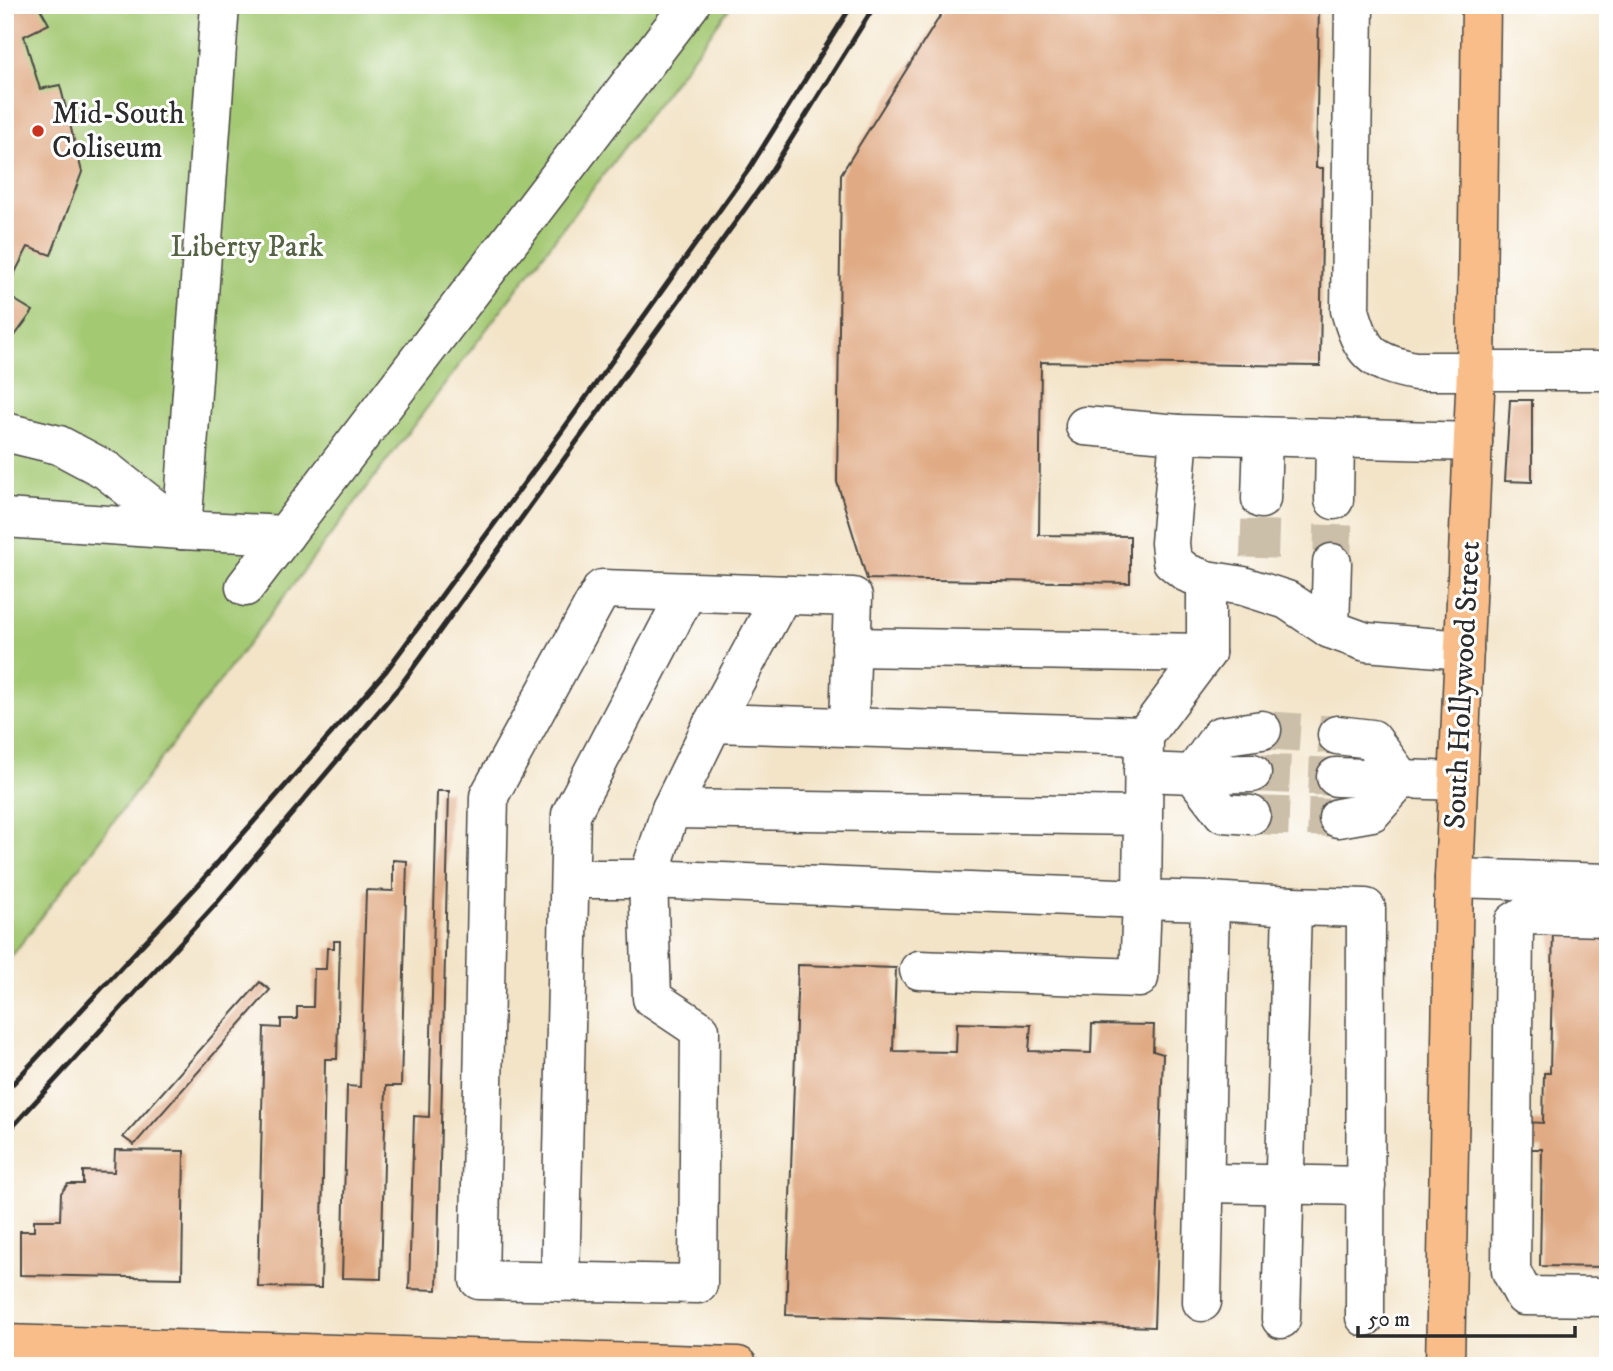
<svg xmlns="http://www.w3.org/2000/svg" width="1613" height="1371" font-family="'IM FELL DW Pica',serif">
<style>
.green{fill:#a4c973;stroke:#687a4f;stroke-width:2}
.building{fill:#e0aa84}
.lines{fill:none;stroke-linecap:round;stroke-linejoin:round}
.minor-tunnel{stroke:#cbbfa9;stroke-width:38;stroke-dasharray:38 19;stroke-linecap:butt}
.minor-casing{stroke:#494743;stroke-width:41}
.major-casing{stroke:#494743;stroke-width:41}
.minor{stroke:#fff;stroke-width:38}
.major{stroke:#f8bd89;stroke-width:38}
.rail{stroke:#2b2b2b;stroke-width:5}
.poi-dot{fill:#c8321e;stroke:#fff;stroke-width:2.5}
.labels{text-anchor:middle;dominant-baseline:central;stroke-width:6;stroke-linejoin:round;paint-order:stroke}
.poi-label{font-size:30px;fill:#2b2b2b;stroke:#fff;text-anchor:start}
.park-label{font-size:30px;fill:#556244;stroke:#fff}
.street-label{font-size:30px;fill:#2b2b2b;stroke:#fff}
</style>
<rect width="100%" height="100%" fill="#fff"/>
<filter id="ink" filterUnits="userSpaceOnUse"><feTurbulence type="fractalNoise" baseFrequency=".0143" numOctaves="2"/><feDisplacementMap in="SourceGraphic" scale="14" xChannelSelector="R" yChannelSelector="G"/><feConvolveMatrix kernelMatrix="1 2 1 2 8 2 1 2 1" color-interpolation-filters="sRGB"/></filter>
<filter id="wash" filterUnits="userSpaceOnUse"><feTurbulence type="fractalNoise" baseFrequency=".00686" numOctaves="4" result="noise"/><feDisplacementMap in="SourceGraphic" scale="28" xChannelSelector="R" yChannelSelector="G"/><feGaussianBlur stdDeviation="1.57" result="paint"/><feColorMatrix in="noise" values="0 0 0 0 0 0 0 0 0 0 0 0 0 0 0 0 0 1.4 0 .05"/><feComposite in="paint" operator="in"/></filter>
<g filter="url(#wash)">
<rect width="100%" height="100%" fill="#f3e4c8"/>
<polygon class="green" points="5,5 732,5 5,965"/>
<g id="blocks">
<g class="building">
<polygon points="5,5 38,5 49,24 24,36 40,89 60,85 82,172 51,255 28,247 5,292"/>
<polygon points="947,5 1319,5 1316,168 1323,168 1320,366 1041,362 1039,535 1130,536 1130,583 867,579 837,482 841,174"/>
<polygon points="5,294 33,311 5,349"/>
<polygon points="1510,400 1532,400 1532,482 1505,481"/>
<polygon points="437,791 449,791 437,1290 409,1289 414,1116 429,1117"/>
<polygon points="393,860 407,861 401,1086 386,1086 381,1279 342,1278 347,1086 360,1087 366,890 393,891"/>
<polygon points="1553,928 1608,929 1608,1267 1540,1266 1542,1149 1524,1149 1525,1122 1543,1123 1544,1073 1550,1073"/>
<polygon points="334,941 340,941 337,1059 325,1059 321,1288 258,1287 264,1027 281,1028 281,1019 297,1019 297,1007 313,1007 314,969 326,969 327,948 334,948"/>
<polygon points="798,965 896,968 893,1051 956,1052 957,1023 1031,1025 1029,1051 1091,1053 1092,1024 1154,1025 1153,1051 1163,1054 1154,1327 786,1315"/>
<polygon points="260,982 270,990 134,1145 123,1137"/>
<polygon points="115,1150 184,1151 182,1278 20,1275 20,1231 34,1231 34,1220 60,1220 61,1193 68,1184 83,1184 83,1171 114,1172"/>
</g>
</g>
</g>
<g filter="url(#ink)">
<use href="#blocks" fill-opacity="0" stroke="#494743" stroke-width="2"/>
<g class="lines">
<g class="minor-tunnel">
<polyline points="1259,558 1261,499"/>
<polyline points="1332,563 1334,500"/>
<polyline points="1262,730 1337,735"/>
<polyline points="1252,773 1336,777"/>
<polyline points="1251,815 1338,818"/>
</g>
<defs>
<g id="minor">
<polyline points="220,5 182,530 285,535"/>
<path d="M1354,5L1350,310C1362,353 1371,362 1415,371H1608"/>
<polyline points="1085,426 1179,434 1473,442"/>
<polyline points="5,432 59,445 106,470 182,530"/>
<polyline points="1179,434 1170,543 1172,561 1187,573 1206,580 1243,586 1287,600 1330,629 1366,642 1464,650"/>
<polyline points="1261,499 1263,437"/>
<polyline points="1334,500 1335,440"/>
<polyline points="5,518 182,530"/>
<polyline points="245,587 690,5"/>
<polyline points="1330,629 1332,563"/>
<polyline points="851,647 1206,653 1206,580"/>
<polyline points="713,723 782,595"/>
<polyline points="1337,735 1372,739 1401,779"/>
<polyline points="1144,736 1206,653"/>
<polyline points="1143,772 1193,774 1223,813 1251,815"/>
<polyline points="1193,774 1220,736 1262,730"/>
<polyline points="1193,774 1252,773"/>
<polyline points="1336,777 1401,779"/>
<polyline points="671,809 713,723 1144,736 1142,899 1210,901 1202,1302"/>
<polyline points="1338,818 1372,812 1401,779 1458,781"/>
<polyline points="1454,878 1608,883"/>
<polyline points="570,879 648,879 652,998 700,1030 698,1284 479,1280 489,796 602,589 853,597 849,727"/>
<polyline points="1210,901 1292,906 1281,1319"/>
<polyline points="1292,906 1366,908 1365,1317"/>
<polyline points="1608,917 1525,915 1514,922 1511,1271 1524,1296 1608,1297"/>
<polyline points="919,970 1139,978 1142,899 648,879 671,809 1142,816"/>
<polyline points="1207,1183 1366,1186"/>
<polyline points="560,1282 571,814 687,592"/>
</g>
<g id="major">
<polyline points="5,1344 738,1366"/>
<polyline points="1445,1366 1454,878 1476,369 1481,5"/>
</g>
</defs>
<use href="#minor" class="minor-casing"/>
<use href="#major" class="major-casing"/>
<use href="#minor" class="minor"/>
<use href="#major" class="major"/>
<g class="rail">
<polyline points="5,1092 198,885 386,671 542,459 749,169 852,5"/>
<polyline points="5,1135 214,906 400,686 763,184 875,5"/>
</g>
</g>
</g>
<circle class="poi-dot" cx="38" cy="131" r="7"/>
<g class="labels">
<g class="poi-label">
<text x="52" y="114">Mid-South<tspan x="52" dy="34">Coliseum</tspan></text>
</g>
<g class="park-label">
<text x="247" y="247">Liberty Park</text>
</g>
<g class="street-label">
<text transform="translate(1463 685) rotate(-87)">South Hollywood Street</text>
</g>
</g>
<rect width="1613" height="1371" fill="none" stroke="#fff" stroke-width="28"/>
<path d="M1358 1326v10h217v-10" fill="none" stroke="#2b2b2b" stroke-width="3.5"/>
<text x="1368" y="1326" font-size="21" fill="#2b2b2b" stroke="#ffffff" stroke-width="5" paint-order="stroke">50 m</text>
</svg>
